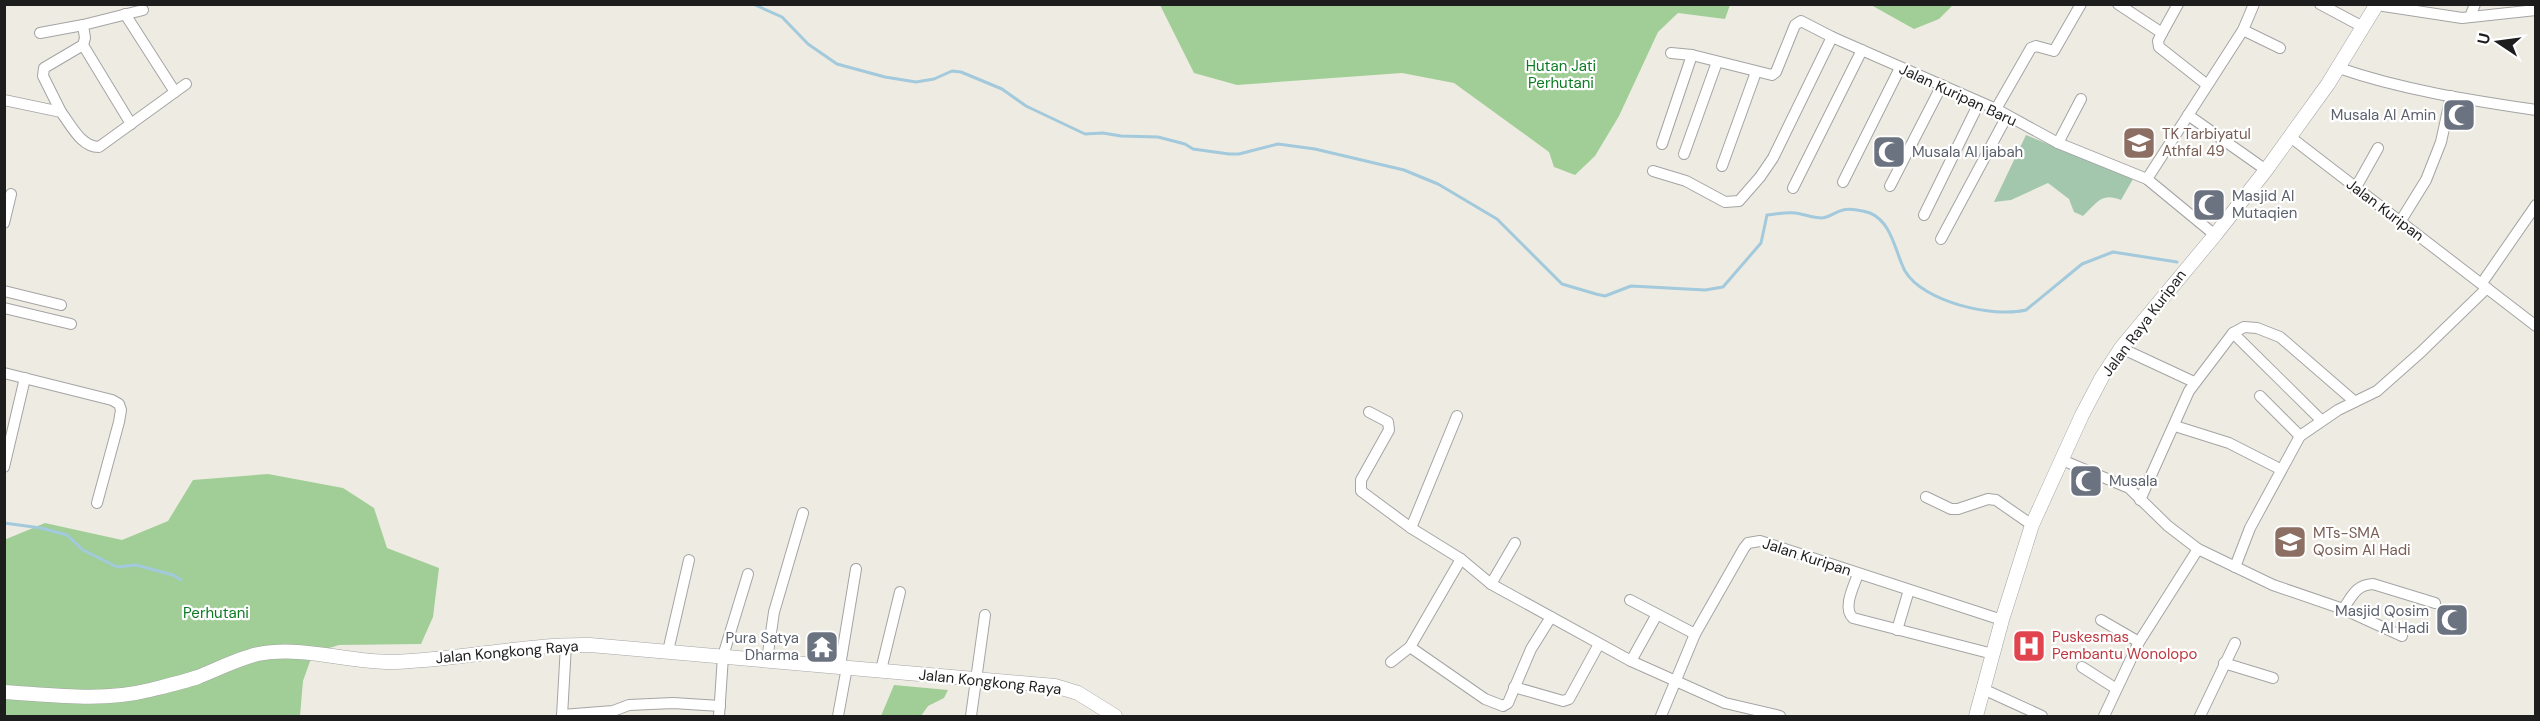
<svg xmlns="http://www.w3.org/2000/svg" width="2540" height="721" font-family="'DM Sans',sans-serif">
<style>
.forest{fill:#a1ce97}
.cemetery{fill:#a3c7ad}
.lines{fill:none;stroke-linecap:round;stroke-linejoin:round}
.stream{stroke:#a2c9dc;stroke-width:3}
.minor-casing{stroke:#a4a4a4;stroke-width:12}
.tertiary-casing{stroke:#a4a4a4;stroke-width:15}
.minor{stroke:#fff;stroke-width:10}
.tertiary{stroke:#fff;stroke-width:14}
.labels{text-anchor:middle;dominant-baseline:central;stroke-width:4.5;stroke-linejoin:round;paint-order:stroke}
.park-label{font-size:15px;fill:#0b7b21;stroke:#fff}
.street-label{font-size:15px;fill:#1d1d1d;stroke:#fff}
.worship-label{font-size:15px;fill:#5b616d;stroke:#fff;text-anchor:end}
.education-label{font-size:15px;fill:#785e54;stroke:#fff;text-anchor:start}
.health-label{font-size:15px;fill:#be3a42;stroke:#fff;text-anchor:start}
</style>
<rect width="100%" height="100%" fill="#eeece2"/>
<g class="forest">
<polygon points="1160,5 1730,5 1725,19 1678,13 1658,32 1619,116 1595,156 1575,175 1554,167 1549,152 1454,83 1402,73 1237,85 1194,73"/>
<polygon points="1871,5 1953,5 1939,19 1914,29"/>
<polygon points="268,474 343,488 374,508 387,548 439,568 433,617 421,644 339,645 313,653 303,681 300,716 5,716 4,540 45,523 122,540 168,521 193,480"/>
<polygon points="894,685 948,690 944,698 928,706 921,716 881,716"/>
</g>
<path class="cemetery" d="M2026,135L2133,179L2121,200C2101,192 2097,203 2083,216L2074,212L2069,199L2048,183L2011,200L1994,202Z"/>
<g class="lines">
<g class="stream">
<path d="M753,4L782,17L808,44L837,64L885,77L916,82L934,79L952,71L961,72L1002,89L1026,106L1085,134L1103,133L1121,136L1158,137L1185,144L1193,149L1229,154H1239L1278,144L1315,149L1404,170L1438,184L1497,219L1562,284L1596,294L1605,296L1631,286L1705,290L1723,287L1761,243L1767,215C1776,214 1786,212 1795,213C1804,214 1812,218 1822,218C1830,217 1835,212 1843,210C1850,208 1864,211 1870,213C1892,222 1895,252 1905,271C1923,302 1993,318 2026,310L2082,264L2113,252L2177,262"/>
<polyline points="4,523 41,528 67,535 83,550 117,567 136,565 173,575 181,580"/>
</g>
<defs>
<g id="minor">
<polyline points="2118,4 2162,33 2178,4"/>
<polyline points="2320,4 2363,27"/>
<polyline points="2377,5 2462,18 2536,10"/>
<polyline points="125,14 175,92"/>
<polyline points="2470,17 2475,4"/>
<polyline points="2243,30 2280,48"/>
<polyline points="40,33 83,25"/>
<polyline points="2162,33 2158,41 2159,47 2206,84"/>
<polyline points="83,45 131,124"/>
<polyline points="1671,53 1692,55 1772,75 1776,72 1795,25 1801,21 1832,37 1996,109 2058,143 2147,179 2215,235"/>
<path d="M2339,68C2402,90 2470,100 2536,110"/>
<path d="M4,100L61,112C71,125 81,147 99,147L186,84"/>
<polyline points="1996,109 2031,48 2036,46 2054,51 2081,4"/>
<polyline points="61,112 43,76 44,68 83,45 85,38 83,25 143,10"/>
<polyline points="2188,115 2266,170"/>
<polyline points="2289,136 2536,326"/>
<polyline points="2058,143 2081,99"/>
<polyline points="1662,144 1692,55"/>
<polyline points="1684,154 1717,62"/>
<polyline points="1722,166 1756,72"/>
<polyline points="1653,171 1686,181 1725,202 1739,201 1760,177 1773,158 1832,37"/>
<polyline points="2147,179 2243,30 2254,4"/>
<polyline points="1843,182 1900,68"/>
<polyline points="1890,186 1942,85"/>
<polyline points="1793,188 1862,50"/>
<polyline points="2355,189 2378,148"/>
<polyline points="1924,215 1979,103"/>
<polyline points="2400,222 2426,180 2441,142 2451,96"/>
<polyline points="4,223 11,194"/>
<polyline points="1941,239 2007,116"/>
<polyline points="2482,283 2536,205"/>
<polyline points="4,291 61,305"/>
<polyline points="4,308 71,324"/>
<polyline points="2233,333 2321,420"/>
<polyline points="2121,348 2194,382"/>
<polyline points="4,373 112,400 119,404 121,410 119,422 97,503"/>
<polyline points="2260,396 2300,436"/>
<polyline points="1369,412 1388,422 1389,430 1361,480 1361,491 1411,528 1461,559 1491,584 1631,661 1725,703 1780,716"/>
<polyline points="2175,426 2229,443 2280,469"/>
<path d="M2062,460L2129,488L2168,526L2198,549L2273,585L2343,609C2352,597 2355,585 2373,584L2435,603"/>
<polyline points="4,467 25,378"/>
<polyline points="1926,497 1951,509 1958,509 1988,499 1996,500 2032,525"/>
<polyline points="2140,500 2189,391 2233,333 2244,327 2257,328 2280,337 2354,401"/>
<polyline points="1411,528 1457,416"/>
<polyline points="2235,567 2250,528 2300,436 2338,410 2377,391 2421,352 2487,288"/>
<path d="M1858,574C1854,586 1842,608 1853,618L1993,654"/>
<polyline points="1491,584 1515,543"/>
<polyline points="1630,600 1695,634 1744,548 1748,543 1760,541 2002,620"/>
<polyline points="2343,609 2402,636"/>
<polyline points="2101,620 2139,642"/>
<polyline points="1897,630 1909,590"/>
<polyline points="1410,647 1485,699 1503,706 1508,703 1531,649 1551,617"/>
<polyline points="668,651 689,560"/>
<polyline points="767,660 774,612 803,513"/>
<polyline points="1631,661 1656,616"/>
<polyline points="1391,662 1410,647 1461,559"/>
<polyline points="2224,663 2273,678"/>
<polyline points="840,666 856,569"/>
<polyline points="2082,667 2115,688"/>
<polyline points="881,670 900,592"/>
<polyline points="1514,687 1563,701 1569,699 1599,644"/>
<polyline points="1983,689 2042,716"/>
<polyline points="562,715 613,711 629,705 673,703 720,706"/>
<polyline points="562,716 566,645"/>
<polyline points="719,716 723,656 748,574"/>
<polyline points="838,716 847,667"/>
<polyline points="971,716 985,615"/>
<polyline points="1661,716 1695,634"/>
<polyline points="2104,716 2139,642 2198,549"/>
<polyline points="2200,716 2235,643"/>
</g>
<g id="tertiary">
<path d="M4,692C53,695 102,702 150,690C166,686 183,682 198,677C218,669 237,659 258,654C303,645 349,663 394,662C460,660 524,644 590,645L1055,686L1078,693L1115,716"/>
<polyline points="1976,716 2002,620 2032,525 2082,415 2102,377 2121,348 2215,235 2266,170 2328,84 2377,4"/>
</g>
</defs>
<use href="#minor" class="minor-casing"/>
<use href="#tertiary" class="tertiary-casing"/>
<use href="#minor" class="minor"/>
<use href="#tertiary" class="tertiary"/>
</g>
<defs>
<symbol id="mosque-square" viewBox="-11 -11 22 22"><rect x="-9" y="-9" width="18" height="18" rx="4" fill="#6b7280" stroke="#fff"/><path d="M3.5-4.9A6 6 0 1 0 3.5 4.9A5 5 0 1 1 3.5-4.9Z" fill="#fff"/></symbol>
<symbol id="school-square" viewBox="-11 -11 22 22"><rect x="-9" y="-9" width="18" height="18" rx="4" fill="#8d6e63" stroke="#fff"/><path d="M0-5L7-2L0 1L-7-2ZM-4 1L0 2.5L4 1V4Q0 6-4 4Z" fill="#fff"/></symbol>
<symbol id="hospital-square" viewBox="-11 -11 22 22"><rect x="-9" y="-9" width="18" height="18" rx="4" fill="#e0444e" stroke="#fff"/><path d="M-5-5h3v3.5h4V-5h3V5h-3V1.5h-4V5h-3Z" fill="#fff"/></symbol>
<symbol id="temple-square" viewBox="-11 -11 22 22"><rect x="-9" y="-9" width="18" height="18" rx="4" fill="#6b7280" stroke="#fff"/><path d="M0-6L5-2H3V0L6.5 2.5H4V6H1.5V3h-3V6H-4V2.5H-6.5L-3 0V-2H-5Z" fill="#fff"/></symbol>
</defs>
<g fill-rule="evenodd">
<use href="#mosque-square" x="2440" y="96" width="38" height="38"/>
<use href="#school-square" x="2120" y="124" width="38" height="38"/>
<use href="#mosque-square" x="1870" y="133" width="38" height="38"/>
<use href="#mosque-square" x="2190" y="186" width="38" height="38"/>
<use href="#mosque-square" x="2067" y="462" width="38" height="38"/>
<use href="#school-square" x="2271" y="523" width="38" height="38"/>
<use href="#mosque-square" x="2433" y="601" width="38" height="38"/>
<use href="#hospital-square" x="2010" y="627" width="38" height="38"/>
<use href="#temple-square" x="803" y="628" width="38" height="38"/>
</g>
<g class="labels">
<g class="park-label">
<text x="1561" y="66">Hutan Jati<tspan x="1561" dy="17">Perhutani</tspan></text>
<text x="216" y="613">Perhutani</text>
</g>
<g class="street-label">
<text transform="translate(1958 95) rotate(25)">Jalan Kuripan Baru</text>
<text transform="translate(2385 210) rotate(37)">Jalan Kuripan</text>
<text transform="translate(2144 323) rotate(-53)">Jalan Raya Kuripan</text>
<text transform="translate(1807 557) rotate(18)">Jalan Kuripan</text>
<text transform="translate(507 652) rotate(-5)">Jalan Kongkong Raya</text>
<text transform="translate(990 682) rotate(6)">Jalan Kongkong Raya</text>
</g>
<g class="worship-label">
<text x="2436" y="115">Musala Al Amin</text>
<text x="1912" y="152" text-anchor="start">Musala Al Ijabah</text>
<text x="2232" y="196" text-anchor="start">Masjid Al<tspan x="2232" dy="17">Mutaqien</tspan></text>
<text x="2109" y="481" text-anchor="start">Musala</text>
<text x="2429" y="611">Masjid Qosim<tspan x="2429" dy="17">Al Hadi</tspan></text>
<text x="799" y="638">Pura Satya<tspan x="799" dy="17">Dharma</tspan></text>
</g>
<g class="education-label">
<text x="2162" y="134">TK Tarbiyatul<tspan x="2162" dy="17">Athfal 49</tspan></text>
<text x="2313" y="533">MTs-SMA<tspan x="2313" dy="17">Qosim Al Hadi</tspan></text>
</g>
<g class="health-label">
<text x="2052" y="637">Puskesmas<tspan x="2052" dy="17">Pembantu Wonolopo</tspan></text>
</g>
</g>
<rect width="2540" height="721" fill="none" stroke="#1d1d1d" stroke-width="12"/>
<g transform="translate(2498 42) rotate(283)" stroke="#ffffff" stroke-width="4.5" paint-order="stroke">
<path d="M0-4.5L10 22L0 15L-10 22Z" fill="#1d1d1d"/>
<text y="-9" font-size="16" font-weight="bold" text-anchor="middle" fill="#1d1d1d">U</text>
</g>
</svg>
